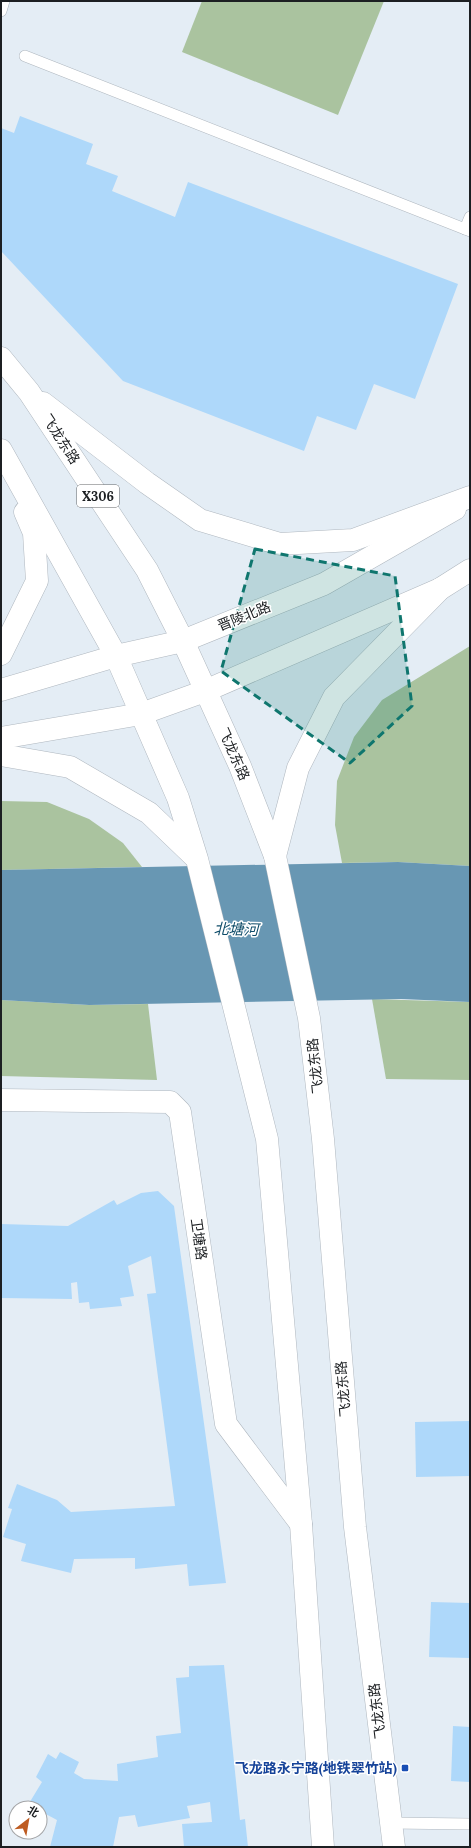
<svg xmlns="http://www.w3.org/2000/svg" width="471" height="1848" font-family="Lora,'Noto Sans SC',serif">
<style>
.green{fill:#aac39f}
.water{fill:#6897b3}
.building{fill:#aed8fa}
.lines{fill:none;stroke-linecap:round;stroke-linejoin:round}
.service-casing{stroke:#afb7bf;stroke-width:12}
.minor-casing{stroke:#afb7bf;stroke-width:23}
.secondary-casing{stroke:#afb7bf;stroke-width:23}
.primary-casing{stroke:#afb7bf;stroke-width:23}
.service{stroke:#fff;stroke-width:11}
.minor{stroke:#fff;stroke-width:22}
.secondary{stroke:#fff;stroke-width:22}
.primary{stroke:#fff;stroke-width:22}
.marked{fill:#0f766e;fill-opacity:0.2;stroke:#0f766e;stroke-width:3;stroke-dasharray:8 5;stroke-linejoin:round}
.transit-dot{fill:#1a4fb4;stroke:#fff;stroke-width:1.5}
.labels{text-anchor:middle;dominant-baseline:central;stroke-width:3;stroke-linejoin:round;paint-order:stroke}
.shield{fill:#fff;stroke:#606264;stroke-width:1}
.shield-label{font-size:13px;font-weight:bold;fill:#1c1f22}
.street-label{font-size:14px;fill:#1c1f22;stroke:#fff}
.transit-label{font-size:14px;font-weight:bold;fill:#164399;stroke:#fff;text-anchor:end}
.water-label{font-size:15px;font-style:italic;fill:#104d6a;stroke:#fff}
</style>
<rect width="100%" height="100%" fill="#e4edf5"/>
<g class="green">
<polygon points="202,1 384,1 338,115 182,52"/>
<polygon points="470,646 470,866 398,862 342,863 335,825 337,781 354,737 382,700"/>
<polygon points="1,801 47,802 89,819 123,843 142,867 1,870"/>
<polygon points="372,999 470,1002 470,1080 386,1079"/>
<polygon points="1,1000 89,1005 148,1004 157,1080 1,1076"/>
</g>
<polygon class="water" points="398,862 470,866 470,1002 401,999 89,1005 1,1000 1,870"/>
<g class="building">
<polygon points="20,116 93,144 86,164 118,176 112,191 175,217 188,182 458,284 415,399 374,384 356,430 317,416 304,451 123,381 1,251 1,128 14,133"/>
<polygon points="158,1191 174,1206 226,1583 189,1586 187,1564 135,1569 135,1558 74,1559 71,1573 21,1561 26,1544 3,1537 12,1509 8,1508 17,1484 57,1500 71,1512 175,1506 147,1294 156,1293 151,1256 128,1266 134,1296 120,1298 122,1306 90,1309 89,1302 79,1303 77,1282 71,1283 72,1299 1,1298 1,1224 68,1226 114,1200 117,1205 141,1193"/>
<polygon points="470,1421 470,1476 416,1477 415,1422"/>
<polygon points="431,1602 470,1603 470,1658 429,1657"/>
<polygon points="224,1665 240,1820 245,1819 248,1847 184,1847 182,1824 212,1822 210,1802 187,1806 190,1818 138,1827 135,1815 119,1817 113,1847 50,1847 57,1820 40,1811 40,1808 34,1808 28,1805 42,1782 36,1777 48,1754 56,1759 60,1752 79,1762 74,1773 84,1779 118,1781 117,1764 158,1757 156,1736 181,1733 176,1678 189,1677 189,1666"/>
<polygon points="453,1726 470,1727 470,1782 451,1781"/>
</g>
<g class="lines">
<defs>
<g id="service">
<polyline points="1,11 4,1"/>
<polyline points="25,56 470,231"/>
<polyline points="465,229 470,217"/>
<polyline points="391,1823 470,1824"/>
</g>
<polyline id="minor" points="1,1100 170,1102 180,1112 226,1424 301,1524"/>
<g id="secondary">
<polyline points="1,690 116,656 183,641 324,584 455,509"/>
<polyline points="1,738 141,714 205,691 440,589 470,570"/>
</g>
<g id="primary">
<polyline points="1,358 29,392 147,570 183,641 240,766 275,856 309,1018 323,1139 355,1527 394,1847"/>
<polyline points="43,403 147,483 200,520 280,544 353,540 470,497"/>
<polyline points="1,450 116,656 178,798 197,859 267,1139 301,1524 323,1847"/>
<polyline points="1,654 37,581 34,533 25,512"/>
<polyline points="1,755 70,767 149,813 196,858"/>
<polyline points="275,856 298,768 334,697 440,589"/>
</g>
</defs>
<use href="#service" class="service-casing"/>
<use href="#minor" class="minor-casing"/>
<use href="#secondary" class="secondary-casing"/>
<use href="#primary" class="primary-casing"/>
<use href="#service" class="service"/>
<use href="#minor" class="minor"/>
<use href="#secondary" class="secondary"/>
<use href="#primary" class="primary"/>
</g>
<path class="marked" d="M255,549L395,576L412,706L350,763L221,671Z"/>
<rect class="transit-dot" x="401" y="1764" width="8" height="8" rx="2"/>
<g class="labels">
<rect class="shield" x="77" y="485" width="42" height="22" rx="3"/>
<g class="shield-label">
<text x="98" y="496">X306</text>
</g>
<g class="street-label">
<text transform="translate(61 439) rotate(57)">飞龙东路</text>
<text transform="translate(244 616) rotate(-22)">晋陵北路</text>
<text transform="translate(234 754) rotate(66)">飞龙东路</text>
<text transform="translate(315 1066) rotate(-96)">飞龙东路</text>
<text transform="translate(199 1239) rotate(82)">卫塘路</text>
<text transform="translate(343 1389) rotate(-95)">飞龙东路</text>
<text transform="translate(377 1711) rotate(-97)">飞龙东路</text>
</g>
<g class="transit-label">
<text x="397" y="1768">飞龙路永宁路(地铁翠竹站)</text>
</g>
<g class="water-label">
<text transform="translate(236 929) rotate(1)">北塘河</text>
</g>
</g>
<rect width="471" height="1848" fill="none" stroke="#1c1f22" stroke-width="4"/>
<g transform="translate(28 1820) rotate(31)"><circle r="19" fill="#ffffff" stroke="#a4a5a7"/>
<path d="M0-3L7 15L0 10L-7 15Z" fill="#be5c22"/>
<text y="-6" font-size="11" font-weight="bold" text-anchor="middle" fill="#1c1f22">北</text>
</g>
</svg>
